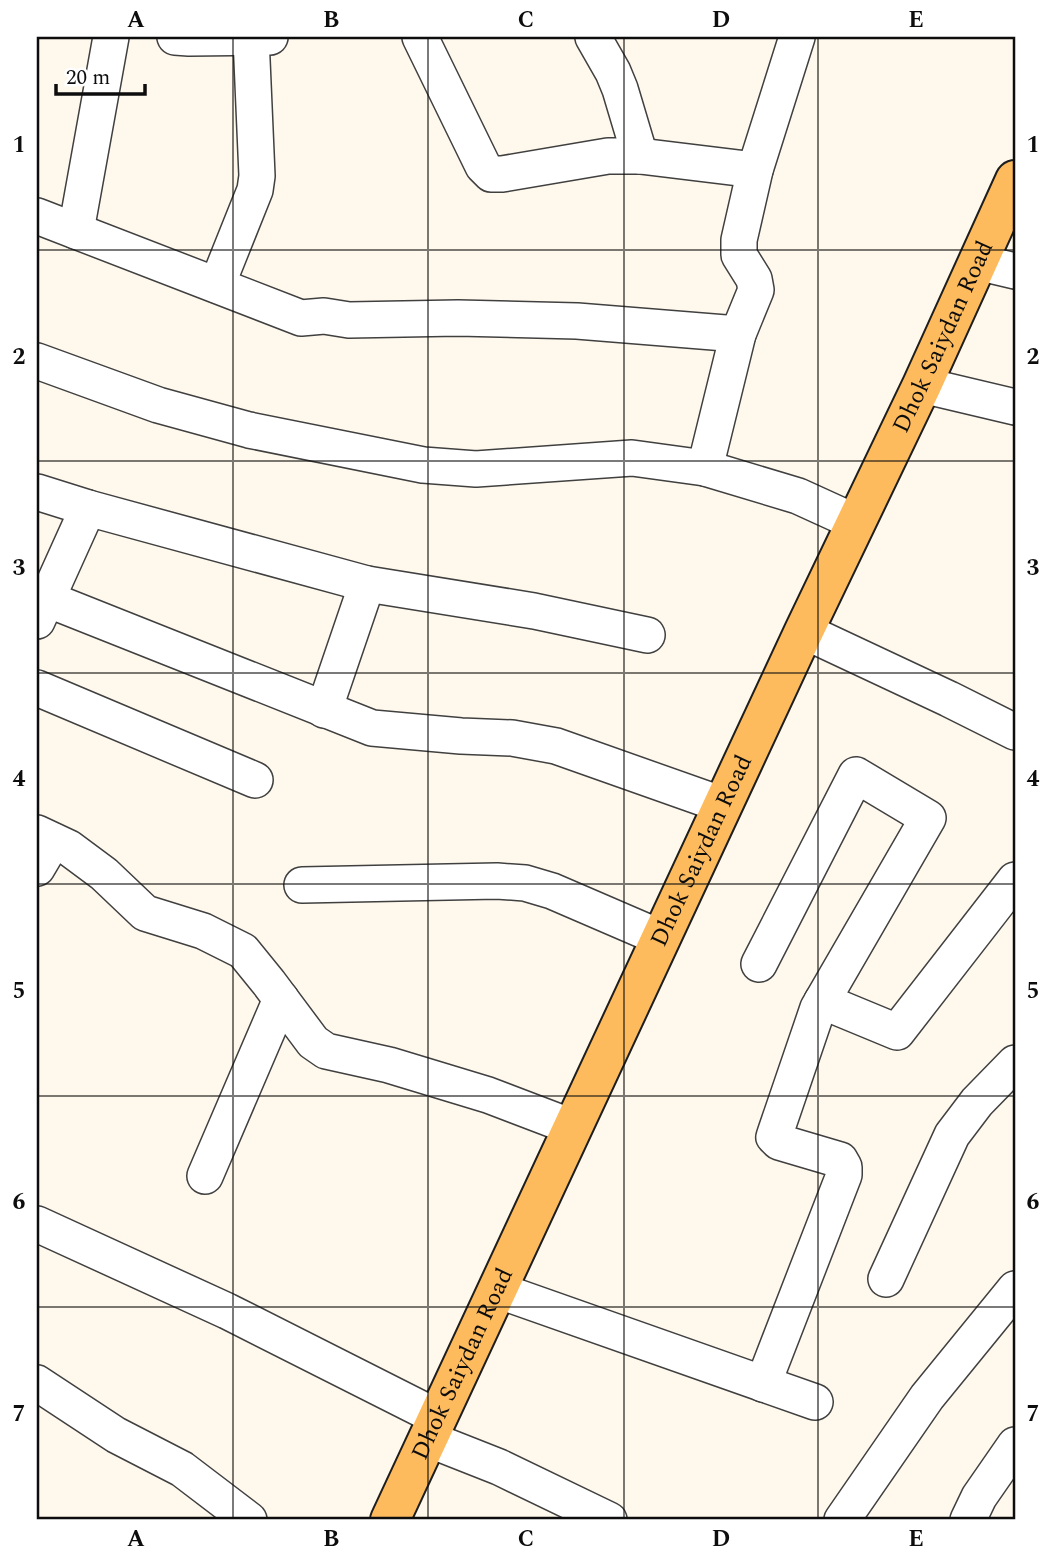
<svg xmlns="http://www.w3.org/2000/svg" width="1052" height="1557" font-family="Spectral,serif">
<style>
.lines{fill:none;stroke-linecap:round;stroke-linejoin:round}
.minor-casing{stroke:#404040;stroke-width:38}
.major-casing{stroke:#1e1e1e;stroke-width:42}
.minor{stroke:#fff;stroke-width:35}
.major{stroke:#fdbb5e;stroke-width:38}
.grid{fill:none;stroke:#0d0d0d;stroke-width:2;stroke-opacity:0.55}
.labels{text-anchor:middle;dominant-baseline:central;stroke-width:7;stroke-linejoin:round;paint-order:stroke}
.street-label{font-size:24px;fill:#0d0d0d;stroke:#fff}
.neatline{fill:none;stroke:#0d0d0d;stroke-width:2.5}
.grid-label{font-size:23px;text-anchor:middle;font-weight:bold;fill:#0d0d0d}
</style>
<rect width="100%" height="100%" fill="#fff8ec"/>
<g class="lines">
<defs>
<g id="minor">
<polyline points="175,37 189,38 270,37"/>
<polyline points="420,37 483,166 491,174 502,174 608,156 640,156 755,170"/>
<polyline points="593,37 613,72 620,89 640,156"/>
<polyline points="37,216 301,318 324,316 349,320 458,318 577,321 738,334"/>
<polyline points="76,231 111,37"/>
<polyline points="977,262 1015,271"/>
<polyline points="217,285 255,190 257,176 251,37"/>
<polyline points="37,361 158,405 249,430 423,465 476,469 632,458 705,468 798,496 855,522"/>
<polyline points="922,385 1015,407"/>
<polyline points="705,468 738,334 756,290 754,279 739,255 739,240 755,170 797,37"/>
<polyline points="37,492 88,508 367,584 534,611 647,635"/>
<polyline points="47,599 372,728 461,736 512,738 556,746 723,805"/>
<polyline points="37,621 88,508"/>
<polyline points="804,631 949,699 1015,732"/>
<polyline points="37,688 255,780"/>
<polyline points="324,710 367,584"/>
<polyline points="37,833 69,848 104,874 145,913 203,931 243,951 269,983 313,1042 326,1051 389,1065 488,1095 572,1127"/>
<polyline points="37,868 53,841"/>
<polyline points="302,885 497,881 525,883 552,891 661,938"/>
<polyline points="759,964 856,775 928,818 818,1008 776,1131 774,1137 779,1142 840,1160 844,1167 844,1175 763,1384"/>
<polyline points="822,1001 897,1032 1015,880"/>
<polyline points="205,1176 281,999"/>
<polyline points="37,1224 227,1311 437,1417"/>
<polyline points="886,1279 952,1135 977,1102 1015,1063"/>
<polyline points="497,1290 815,1402"/>
<polyline points="37,1383 116,1435 182,1469 249,1520"/>
<polyline points="428,1439 499,1467 609,1520"/>
<polyline points="842,1520 927,1397 1015,1289"/>
<polyline points="968,1520 979,1497 1015,1445"/>
</g>
<g id="major">
<path id="s1" d="M390,1520L804,631L922,385L1015,180"/>
</g>
</defs>
<use href="#minor" class="minor-casing"/>
<use href="#major" class="major-casing"/>
<use href="#minor" class="minor"/>
<use href="#major" class="major"/>
</g>
<path class="grid" d="M233,37V1520M428,37V1520M624,37V1520M818,37V1520M37,250H1015M37,461H1015M37,673H1015M37,884H1015M37,1096H1015M37,1307H1015"/>
<g class="labels">
<g class="street-label">
<text stroke="none"><textPath href="#s1" startOffset="1306">Dhok Saiydan Road</textPath></text>
<text stroke="none"><textPath href="#s1" startOffset="738">Dhok Saiydan Road</textPath></text>
<text stroke="none"><textPath href="#s1" startOffset="172">Dhok Saiydan Road</textPath></text>
</g>
</g>
<rect width="1052" height="1557" fill="none" stroke="#ffffff" stroke-width="77"/>
<path d="M56 84v10h89v-10" fill="none" stroke="#0d0d0d" stroke-width="3.5"/>
<text x="66" y="84" font-size="21" fill="#0d0d0d" stroke="#ffffff" stroke-width="5" paint-order="stroke">20 m</text>
<rect x="38" y="38" width="976" height="1480" class="neatline"/>
<g class="grid-label">
<text x="136" y="27">A</text>
<text x="331" y="27">B</text>
<text x="526" y="27">C</text>
<text x="721" y="27">D</text>
<text x="916" y="27">E</text>
<text x="19" y="152">1</text>
<text x="1033" y="152">1</text>
<text x="19" y="364">2</text>
<text x="1033" y="364">2</text>
<text x="19" y="575">3</text>
<text x="1033" y="575">3</text>
<text x="19" y="786">4</text>
<text x="1033" y="786">4</text>
<text x="19" y="998">5</text>
<text x="1033" y="998">5</text>
<text x="19" y="1209">6</text>
<text x="1033" y="1209">6</text>
<text x="19" y="1421">7</text>
<text x="1033" y="1421">7</text>
<text x="136" y="1546">A</text>
<text x="331" y="1546">B</text>
<text x="526" y="1546">C</text>
<text x="721" y="1546">D</text>
<text x="916" y="1546">E</text>
</g>
</svg>
